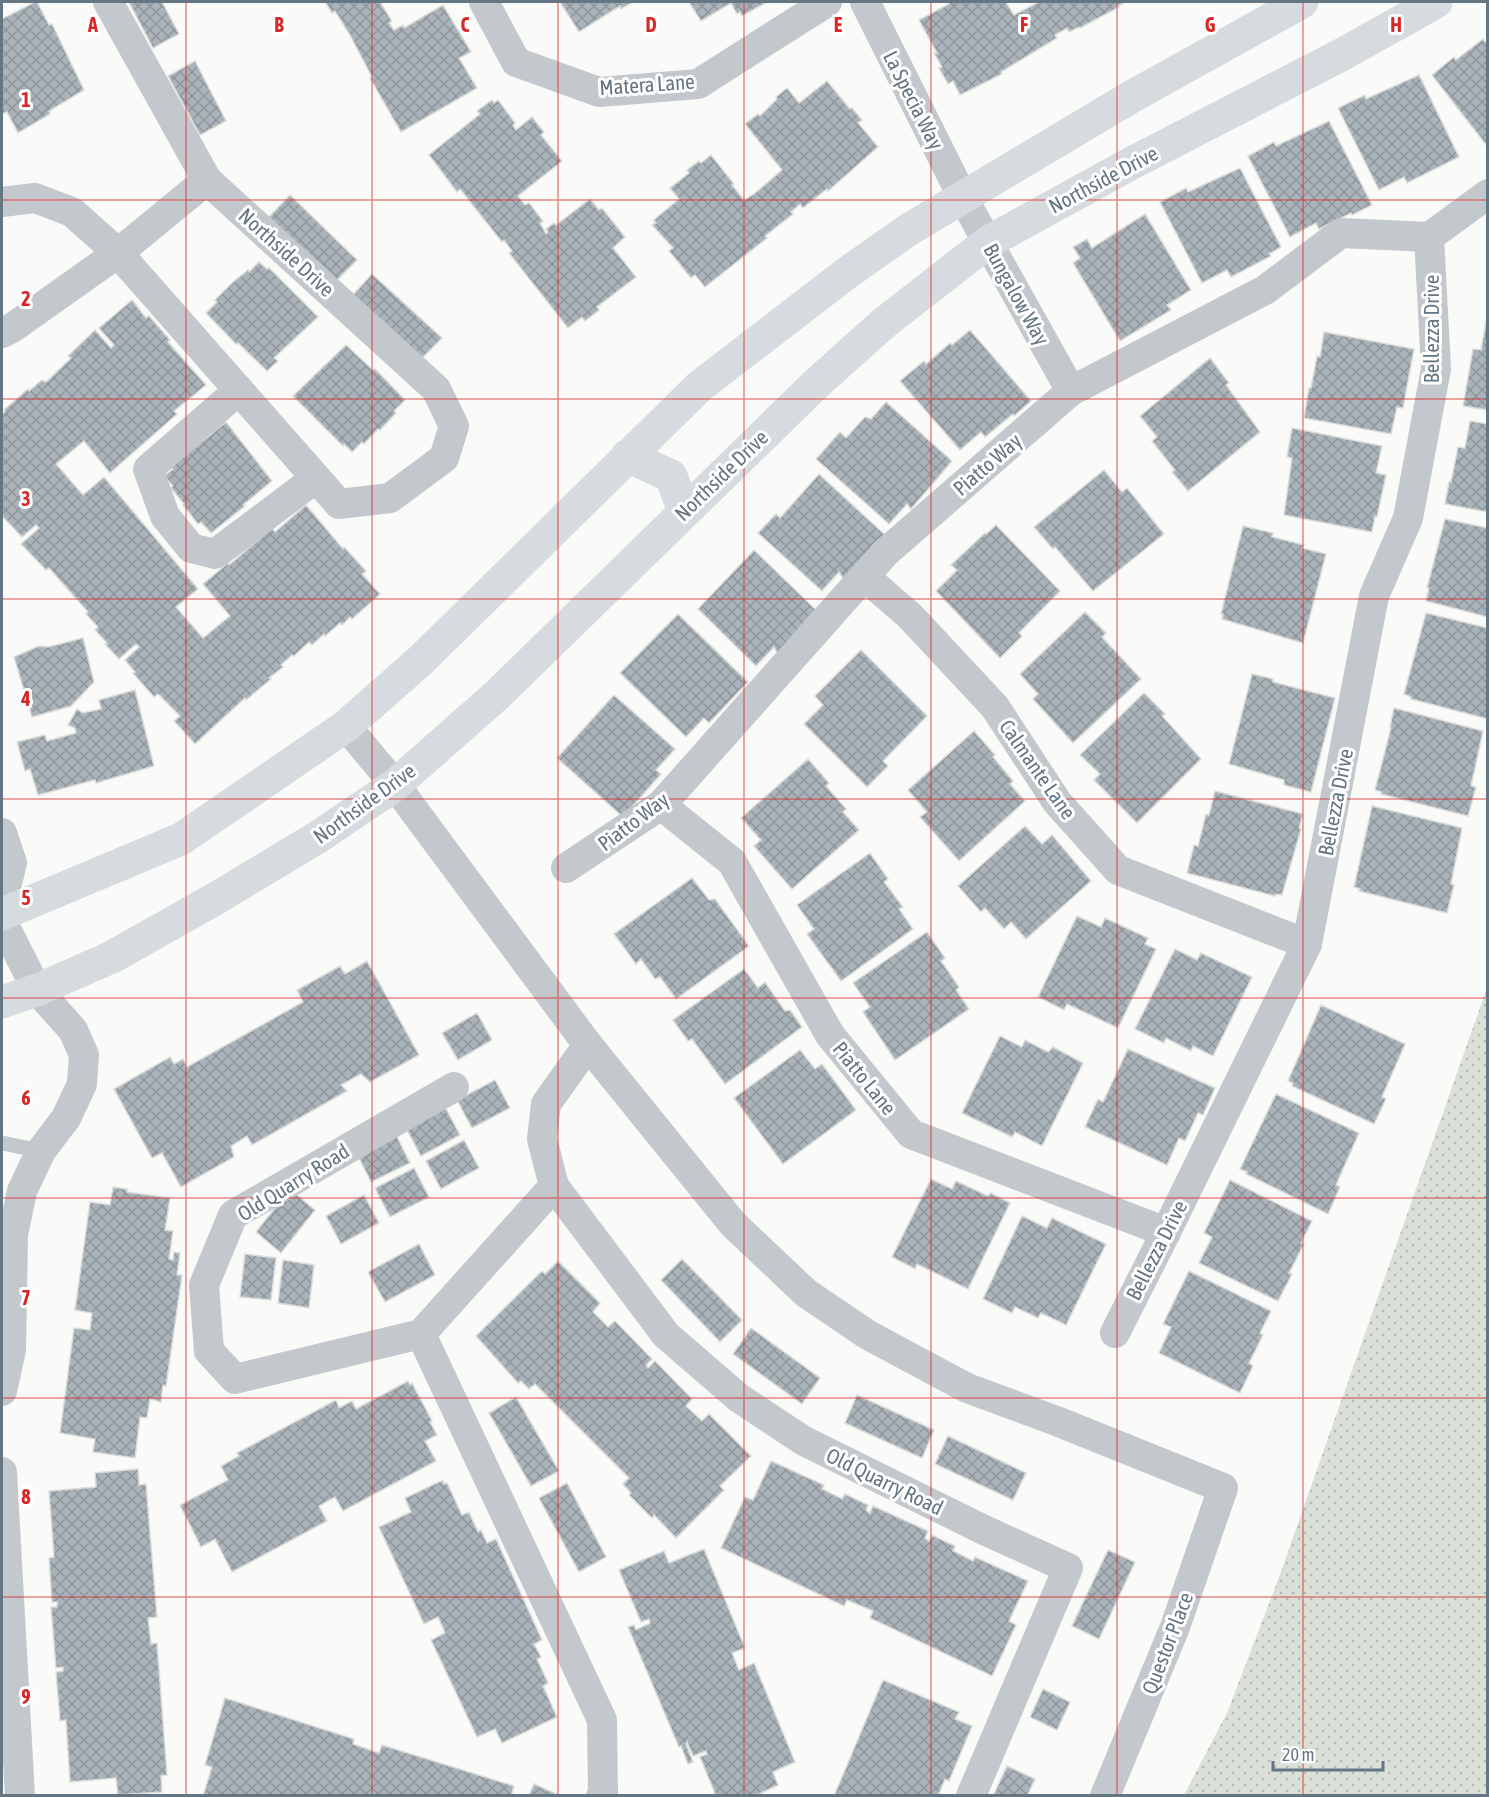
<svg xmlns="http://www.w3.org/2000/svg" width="1489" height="1797" font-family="'Asap Condensed',sans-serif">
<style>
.grass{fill:url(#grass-dots)}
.building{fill:url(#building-cross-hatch);stroke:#dcdcda;stroke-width:1.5}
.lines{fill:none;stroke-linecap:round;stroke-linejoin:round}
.lane{stroke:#c3c8cc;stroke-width:15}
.street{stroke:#c3c8cc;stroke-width:30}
.secondary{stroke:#d6dbdf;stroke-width:33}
.grid{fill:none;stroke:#d62828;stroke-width:1.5;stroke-opacity:0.55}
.labels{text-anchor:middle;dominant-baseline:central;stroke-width:6;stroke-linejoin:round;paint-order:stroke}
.street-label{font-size:21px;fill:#657683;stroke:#fff}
.grid-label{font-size:20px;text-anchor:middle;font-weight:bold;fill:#d62828;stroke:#fff;stroke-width:6;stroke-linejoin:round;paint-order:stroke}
</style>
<defs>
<pattern id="grass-dots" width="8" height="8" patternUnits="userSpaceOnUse" patternTransform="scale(1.5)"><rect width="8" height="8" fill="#dadfd7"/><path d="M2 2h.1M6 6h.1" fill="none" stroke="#b4b9b4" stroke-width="1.8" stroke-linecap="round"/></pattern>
<pattern id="building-cross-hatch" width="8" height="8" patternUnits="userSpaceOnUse" patternTransform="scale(1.5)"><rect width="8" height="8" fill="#aab3b9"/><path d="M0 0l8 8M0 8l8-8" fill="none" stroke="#8e969c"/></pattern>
</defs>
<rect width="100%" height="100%" fill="#fafaf8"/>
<polygon class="grass" points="1487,988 1487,1795 1184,1795 1227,1713 1278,1580"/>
<g class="building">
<polygon points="35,2 37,2 49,25 52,24 84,90 49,111 50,114 18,133 7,112 2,114 3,117 2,118 2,19"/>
<polygon points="129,2 162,2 179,34 153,48"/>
<polygon points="325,2 380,2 392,21 389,23 394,30 403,25 404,28 443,5 471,52 459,58 477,88 401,132 370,78 372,77 350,35 335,11 332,13"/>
<polygon points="560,2 633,2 621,9 620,6 579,32"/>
<polygon points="689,2 767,2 742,16 740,12 737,14 731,3 701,21"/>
<polygon points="947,2 1006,2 1014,15 1039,2 1125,2 1118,6 1119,7 1080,28 1079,27 1069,32 1067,28 1055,35 1057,38 1001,72 1002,74 960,95 953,81 948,84 939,68 942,67 934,53 937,53 919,20 949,4"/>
<polygon points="1483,39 1485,42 1488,40 1487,146 1432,75 1454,57 1456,60"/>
<polygon points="195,61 226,121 200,135 168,76"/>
<polygon points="1419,75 1459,157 1407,183 1404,177 1379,190 1338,108 1365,95 1366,99"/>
<polygon points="827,81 850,109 852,108 862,120 858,123 878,147 828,191 827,189 803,208 800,204 791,212 793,214 765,236 767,238 705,287 695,275 691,278 669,251 673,248 652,225 656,223 654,220 679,199 670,188 689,173 687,170 699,161 701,163 711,155 734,184 732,185 744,200 754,194 782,170 745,124 758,114 760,116 777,99 776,97 787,88 799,103"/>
<polygon points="492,100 494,103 498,100 515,123 513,125 516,130 532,117 544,132 541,135 562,161 518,196 525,205 529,203 543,221 540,223 546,234 548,232 546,229 554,223 556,225 590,199 599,210 602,208 625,237 613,248 636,277 597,307 599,310 585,321 582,317 568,328 509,253 512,251 504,240 502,242 460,189 457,192 429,155 480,114 477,111"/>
<polygon points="1329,121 1372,205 1352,215 1351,213 1319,229 1316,223 1290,237 1248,156 1274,142 1276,146"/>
<polygon points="1240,168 1281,247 1269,254 1271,256 1231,277 1227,270 1202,283 1160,202 1186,188 1188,192"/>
<polygon points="290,195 357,260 336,281 269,217"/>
<polygon points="1145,214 1191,290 1167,305 1171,310 1120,341 1073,263 1080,258 1073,247 1087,239 1092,248"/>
<polygon points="259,262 267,269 269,268 318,317 274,358 278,361 267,371 238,343 236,344 206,313 217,302 215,300 232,283 248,270 249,272"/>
<polygon points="372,274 442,338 421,359 352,296"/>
<polygon points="132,300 146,318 149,316 170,340 168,342 206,385 174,411 177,414 110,473 84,441 56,464 83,495 104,477 198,589 176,607 203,638 230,616 203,584 228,563 229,565 272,528 275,532 306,505 343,549 344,547 366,571 362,574 380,594 352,619 350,617 342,625 340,623 325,636 324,634 312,645 309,642 294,656 292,655 281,665 283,667 269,678 271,679 246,700 245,698 195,744 174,721 180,716 158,694 154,697 133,673 135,672 125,660 139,647 136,644 119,659 105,644 107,643 95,630 98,627 86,614 88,612 49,568 46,570 21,544 39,528 36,525 22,537 2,516 2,414 5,412 4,410 28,389 29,391 42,380 46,382 71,358 68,356 95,330 111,348 114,345 99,328"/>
<polygon points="1486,322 1488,322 1488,410 1463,406 1473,349 1481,350"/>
<polygon points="970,330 1031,401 1014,416 1013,414 985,437 981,432 960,450 900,381 924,361 926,364 950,343 952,345"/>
<polygon points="1324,332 1414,349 1403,408 1397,407 1391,434 1304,418 1309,388 1311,388 1317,356 1320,357"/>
<polygon points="346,345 373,370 375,369 405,400 394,411 396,413 380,430 378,429 364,444 362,442 352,452 344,444 343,446 293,396"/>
<polygon points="1210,358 1229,383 1226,385 1260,432 1188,491 1172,472 1175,470 1152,441 1157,437 1140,416"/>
<polygon points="886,402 952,461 911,509 907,504 889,524 816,459 840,432 846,438 865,417 871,419"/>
<polygon points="1470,421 1488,424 1488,512 1445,504 1449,482 1451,482 1458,447 1465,448"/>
<polygon points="226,422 272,481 243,505 245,506 211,533 201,522 198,524 183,505 184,504 171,488 173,486 164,476 173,469 171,467"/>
<polygon points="1292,428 1382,446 1376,473 1386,475 1377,517 1375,516 1372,532 1284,515 1292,458 1287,457"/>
<polygon points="1104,470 1122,492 1127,488 1164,534 1093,591 1055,547 1053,549 1034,527"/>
<polygon points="819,474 885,535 844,580 839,572 822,591 758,533 776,514 780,518"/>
<polygon points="1445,519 1488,528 1488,617 1426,601 1429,588 1427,588"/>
<polygon points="996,525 1060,591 1019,633 1022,636 1000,658 936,591 957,570 951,565 985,533 986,534"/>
<polygon points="1243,526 1273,533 1272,537 1304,545 1302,548 1326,554 1303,643 1222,619 1223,614 1221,614"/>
<polygon points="754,550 816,610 779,656 774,647 756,666 698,609"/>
<polygon points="1085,612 1106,633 1102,637 1141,679 1073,743 1033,699 1038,694 1020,674"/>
<polygon points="1426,613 1488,628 1488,719 1411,699 1411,697 1404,694"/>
<polygon points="678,614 748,682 709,723 704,718 686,737 620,673"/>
<polygon points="83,638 94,682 71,706 32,717 14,657 39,646 48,647"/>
<polygon points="861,650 927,716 883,761 888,766 867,787 804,724 823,705 815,696"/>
<polygon points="1252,674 1273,679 1273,682 1335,698 1311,792 1284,785 1284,780 1229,764"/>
<polygon points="135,690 154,766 96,783 95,780 38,795 30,769 25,771 17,742 45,735 47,741 76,733 75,728 68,725 77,709 83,713 101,709 99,700"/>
<polygon points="1144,693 1165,714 1162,716 1201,759 1137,823 1094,780 1100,774 1080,755"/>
<polygon points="614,695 675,749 656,770 661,774 623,817 557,758"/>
<polygon points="1394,708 1483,731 1471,786 1476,787 1468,816 1381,794 1382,792 1375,790 1391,728 1390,727"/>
<polygon points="974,731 995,755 993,757 1013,781 1010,784 1025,801 959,861 920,817 927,812 908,790"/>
<polygon points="808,759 829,783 826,786 846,809 843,812 859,830 792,889 754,846 761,840 741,818"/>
<polygon points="1215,791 1303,814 1299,828 1301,829 1282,895 1276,894 1275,896 1187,873 1194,845 1198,846 1206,814 1209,815"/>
<polygon points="1372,806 1462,828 1451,884 1454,885 1447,913 1359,891 1360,889 1354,887"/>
<polygon points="1025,826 1042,844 1052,835 1091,881 1026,939 1011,922 1004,929 985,908 981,912 958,886"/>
<polygon points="870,853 888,879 884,882 903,907 899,909 913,929 841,981 807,934 814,929 797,905"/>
<polygon points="692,878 709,900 715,899 749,946 676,999 660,977 655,979 641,959 636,964 614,934"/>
<polygon points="1077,916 1101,927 1105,918 1148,938 1145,944 1156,949 1118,1028 1067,1004 1064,1010 1038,997"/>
<polygon points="927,932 945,958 941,961 959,987 956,990 969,1009 895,1060 863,1012 870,1007 853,983"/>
<polygon points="1175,949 1197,960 1201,953 1252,977 1213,1056 1193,1046 1191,1051 1166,1038 1164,1043 1135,1029"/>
<polygon points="367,961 419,1055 370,1082 361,1074 341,1085 347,1091 252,1145 247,1136 231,1146 234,1157 181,1187 162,1153 152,1158 114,1089 170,1057 174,1064 183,1059 187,1067 303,1002 297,990 340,966 345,974"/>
<polygon points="744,969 758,988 765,982 785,1011 790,1010 802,1027 725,1084 692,1039 688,1041 673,1020"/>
<polygon points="1321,1005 1405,1044 1382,1097 1386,1099 1374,1124 1292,1086 1293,1083 1288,1081"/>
<polygon points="477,1013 492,1040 458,1060 442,1033"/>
<polygon points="1000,1036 1022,1047 1025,1040 1048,1052 1053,1047 1083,1063 1042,1146 1015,1132 1012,1137 962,1113"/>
<polygon points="1128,1049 1215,1088 1203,1115 1198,1113 1185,1141 1179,1138 1167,1165 1085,1127 1098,1099 1103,1102"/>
<polygon points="800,1050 815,1069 822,1064 856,1110 783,1164 734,1098"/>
<polygon points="495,1080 510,1108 472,1128 457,1100"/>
<polygon points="1276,1094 1359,1133 1336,1185 1340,1187 1328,1214 1246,1174 1247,1172 1240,1169"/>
<polygon points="445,1107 460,1135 421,1156 406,1128"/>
<polygon points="396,1135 410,1163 371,1182 357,1154"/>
<polygon points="464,1140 479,1168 441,1189 426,1161"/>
<polygon points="414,1168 429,1197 390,1217 375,1188"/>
<polygon points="931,1179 952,1189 956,1181 988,1196 991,1193 1010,1203 968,1289 917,1264 915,1269 892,1257"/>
<polygon points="1230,1180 1312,1221 1301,1243 1304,1244 1289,1273 1292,1274 1278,1301 1199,1263 1212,1237 1204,1233"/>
<polygon points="113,1187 127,1189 127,1192 170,1198 165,1230 173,1231 169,1259 173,1260 174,1252 180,1253 177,1275 182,1275 166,1386 163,1385 161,1402 150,1399 147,1418 140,1417 135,1458 93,1452 95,1439 60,1433 74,1328 90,1330 92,1313 75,1310 90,1202 110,1205"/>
<polygon points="290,1189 315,1210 281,1253 256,1232"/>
<polygon points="364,1195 379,1223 341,1244 326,1216"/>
<polygon points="1022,1216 1047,1228 1052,1218 1106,1244 1066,1325 1041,1313 1038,1318 1015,1307 1012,1313 983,1299"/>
<polygon points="419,1244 435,1275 385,1302 368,1272"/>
<polygon points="245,1254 276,1258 271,1300 240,1297"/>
<polygon points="682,1259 742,1320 720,1342 661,1280"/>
<polygon points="283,1260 314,1265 309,1308 278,1303"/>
<polygon points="558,1261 600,1303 593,1312 608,1327 615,1321 652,1359 646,1365 648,1368 655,1361 692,1399 686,1406 702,1421 709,1414 751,1456 720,1486 724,1490 676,1538 654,1515 652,1518 629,1495 631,1493 623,1484 629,1478 535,1384 529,1389 521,1381 518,1383 476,1336 542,1271 545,1274"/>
<polygon points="1189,1271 1271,1311 1260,1333 1263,1335 1249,1363 1253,1366 1240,1393 1159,1353 1171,1327 1163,1324"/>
<polygon points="751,1328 820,1378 802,1404 733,1354"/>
<polygon points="408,1381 410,1385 412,1383 432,1421 430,1422 437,1435 425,1441 436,1461 343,1511 335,1497 319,1506 327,1521 232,1572 215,1539 201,1547 180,1505 228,1480 221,1466 239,1456 237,1453 336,1400 339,1408 352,1401 356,1409"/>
<polygon points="857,1395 934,1430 922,1458 845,1423"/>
<polygon points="516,1397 559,1471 531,1486 489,1413"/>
<polygon points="948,1436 1026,1473 1013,1500 935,1464"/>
<polygon points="771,1461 824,1485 822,1489 842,1499 845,1494 868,1505 866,1510 870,1513 873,1506 928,1531 925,1538 929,1541 932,1535 955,1546 953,1551 973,1561 975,1557 1028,1581 1009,1621 1016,1625 992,1676 870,1618 873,1611 847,1600 844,1606 721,1548 745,1497 753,1500"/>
<polygon points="138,1469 139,1485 146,1484 157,1617 148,1618 151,1644 157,1643 167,1775 161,1776 162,1792 118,1795 116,1778 70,1782 66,1720 60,1721 56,1672 63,1671 63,1667 56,1668 51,1607 57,1607 57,1602 52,1602 49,1558 54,1557 49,1491 96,1487 95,1473"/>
<polygon points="443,1480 444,1484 447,1483 462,1515 469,1512 478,1532 481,1530 487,1543 496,1539 542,1640 534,1644 541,1657 537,1659 548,1683 543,1686 557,1717 502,1743 495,1729 477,1737 431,1640 445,1633 438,1617 424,1624 379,1527 411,1512 405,1498"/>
<polygon points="567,1483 606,1557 579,1572 539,1498"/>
<polygon points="704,1549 745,1648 732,1653 739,1670 754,1663 795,1762 773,1772 778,1785 755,1796 716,1796 700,1757 707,1754 706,1751 693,1756 687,1742 686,1744 693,1762 688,1764 681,1746 679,1747 628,1627 634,1625 636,1630 650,1623 649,1619 641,1622 619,1570 664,1551 669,1563"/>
<polygon points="1108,1550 1135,1562 1099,1639 1072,1626"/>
<polygon points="883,1680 959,1712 955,1719 972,1726 949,1781 945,1779 938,1796 834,1796"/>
<polygon points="1043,1689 1070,1702 1057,1730 1030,1717"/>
<polygon points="225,1698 354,1739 353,1744 379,1753 382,1745 514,1786 511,1796 203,1796 212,1767 205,1765"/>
<polygon points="1007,1766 1035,1779 1027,1796 993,1796"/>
<polygon points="534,1784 561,1796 529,1796"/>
</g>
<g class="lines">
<polyline class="lane" points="2,1143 41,1151"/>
<g class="street">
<polyline points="484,2 516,62 599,92 698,84 827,2"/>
<polyline points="865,2 963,198 1071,391"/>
<polyline points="2,202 35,198 72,212 118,253 339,504 390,498 444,458 454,426 436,389 207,180 108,2"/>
<polyline points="2,333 12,328 118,253 207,180"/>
<polyline points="239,390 148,469 165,516 191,548 215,554 316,478"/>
<polyline points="865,577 910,616 995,707 1057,802 1118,870 1307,944"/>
<polyline points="346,726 395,785 588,1045 733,1224 806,1293 868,1335 967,1388 1059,1422 1223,1488 1175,1627 1105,1796"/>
<polyline points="661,805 732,862 830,1035 911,1134 1166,1232"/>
<polyline points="2,833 12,863 2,904"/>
<polyline points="566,868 661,805 885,553 1071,391 1265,290 1341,233 1429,237 1488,194"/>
<polyline points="2,921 37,990 73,1030 84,1055 82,1084 66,1118 41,1151 22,1191 13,1235 11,1350 2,1391"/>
<polyline points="588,1045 546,1104 542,1139 554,1186 666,1335 739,1398 804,1441 984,1530 1068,1568 971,1796"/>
<polyline points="454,1087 233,1215 204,1285 209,1351 235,1379 421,1334 554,1186"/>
<polyline points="1115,1333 1166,1232 1307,944 1374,596 1408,518 1436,369 1429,237"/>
<polyline points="421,1334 602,1720 603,1793 601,1796"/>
<polyline points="2,1472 20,1796"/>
</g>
<g class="secondary">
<polyline points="627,456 671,476 684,511"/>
<polyline points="2,914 181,839 346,726 421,660 700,386 847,273 908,230 1131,97 1302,2"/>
<polyline points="2,1002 37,990 112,957 215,899 318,837 395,785 497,695 817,383 884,323 988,242 1130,164 1341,55 1436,2"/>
</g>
</g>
<path class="grid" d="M186,2V1796M372,2V1796M558,2V1796M744,2V1796M931,2V1796M1117,2V1796M1303,2V1796M2,200H1488M2,399H1488M2,599H1488M2,799H1488M2,998H1488M2,1198H1488M2,1398H1488M2,1597H1488"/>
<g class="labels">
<g class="street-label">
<text transform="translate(647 84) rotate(-4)">Matera Lane</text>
<text transform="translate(914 100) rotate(63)">La Specia Way</text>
<text transform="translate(1103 179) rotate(-28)">Northside Drive</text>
<text transform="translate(287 252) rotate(42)">Northside Drive</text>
<text transform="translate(1017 294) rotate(61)">Bungalow Way</text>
<text transform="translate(1431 329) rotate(-90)">Bellezza Drive</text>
<text transform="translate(987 464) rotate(-41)">Piatto Way</text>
<text transform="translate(721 475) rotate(-44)">Northside Drive</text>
<text transform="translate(1038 769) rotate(55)">Calmante Lane</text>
<text transform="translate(1335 802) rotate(-79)">Bellezza Drive</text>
<text transform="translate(364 803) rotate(-36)">Northside Drive</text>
<text transform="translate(633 821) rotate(-37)">Piatto Way</text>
<text transform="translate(865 1078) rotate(51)">Piatto Lane</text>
<text transform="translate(293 1182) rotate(-32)">Old Quarry Road</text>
<text transform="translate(1156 1250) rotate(-63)">Bellezza Drive</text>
<text transform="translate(885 1481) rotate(26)">Old Quarry Road</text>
<text transform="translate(1167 1643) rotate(-69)">Questor Place</text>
</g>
</g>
<g class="grid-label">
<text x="93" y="32">A</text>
<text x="279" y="32">B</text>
<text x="465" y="32">C</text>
<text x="651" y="32">D</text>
<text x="838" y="32">E</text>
<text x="1024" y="32">F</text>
<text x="1210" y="32">G</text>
<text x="1396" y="32">H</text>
<text x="26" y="107">1</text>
<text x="26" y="306">2</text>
<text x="26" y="506">3</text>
<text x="26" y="706">4</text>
<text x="26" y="905">5</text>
<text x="26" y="1105">6</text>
<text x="26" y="1305">7</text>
<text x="26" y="1504">8</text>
<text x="26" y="1704">9</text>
</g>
<rect width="1489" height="1797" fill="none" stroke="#657683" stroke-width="6"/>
<path d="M1273 1761v9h110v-9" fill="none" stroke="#657683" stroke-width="3"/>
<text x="1282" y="1761" font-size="18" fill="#657683" stroke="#ffffff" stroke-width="4.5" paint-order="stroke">20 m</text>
</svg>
